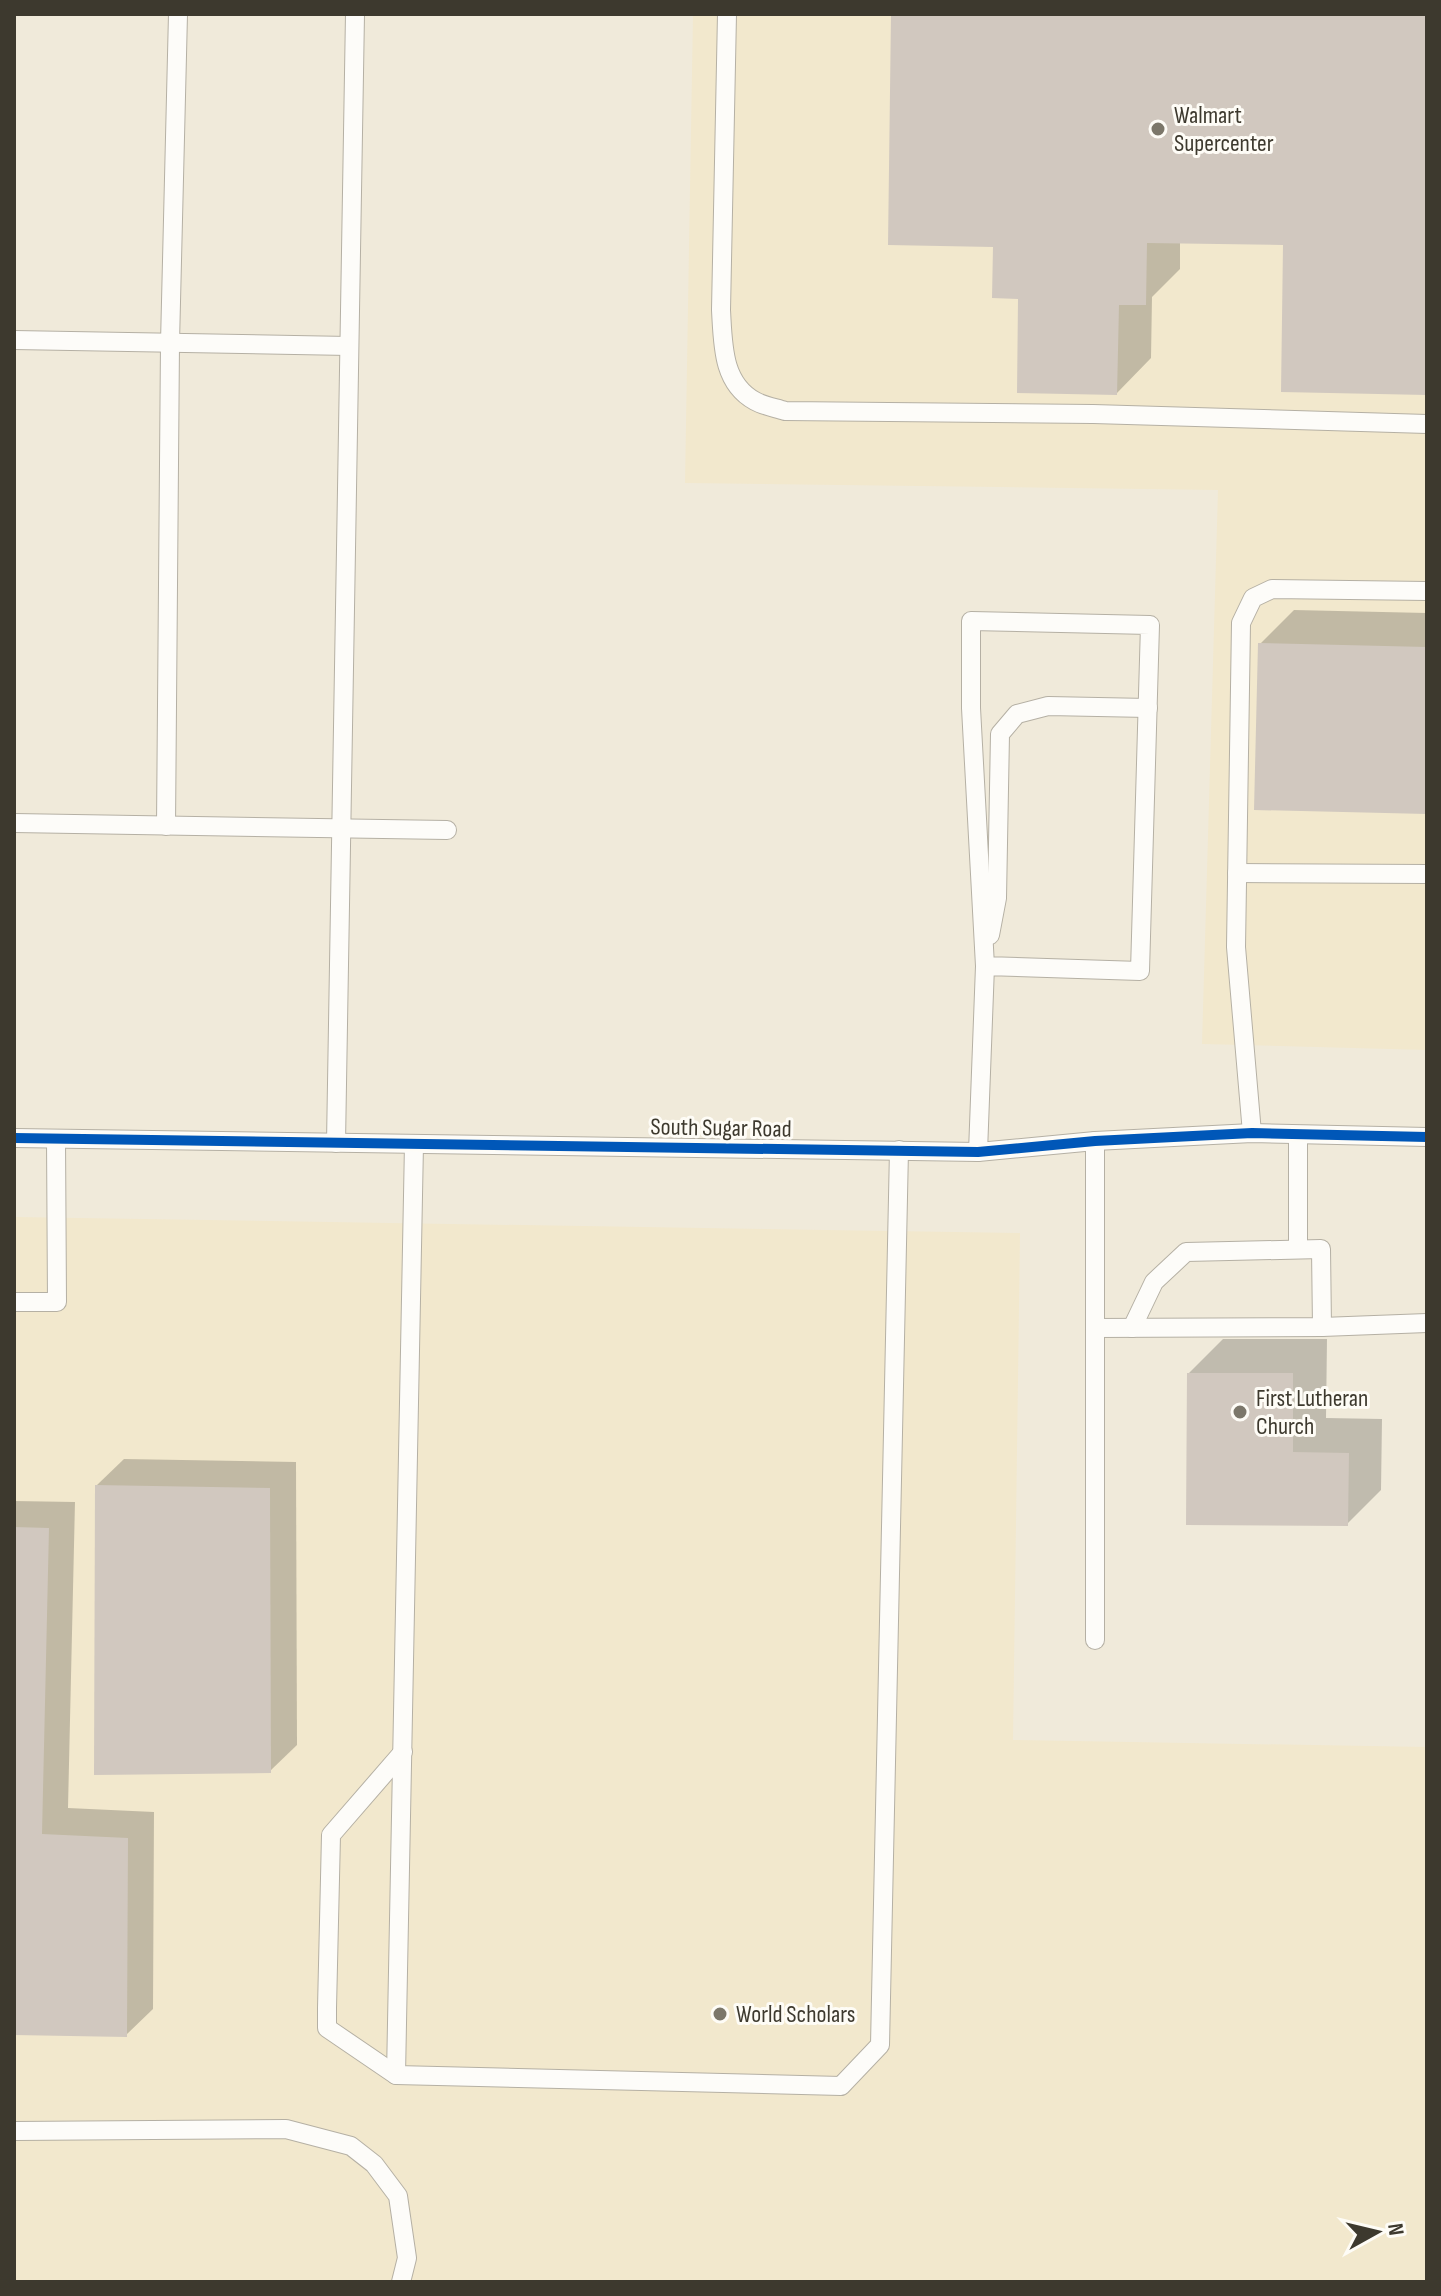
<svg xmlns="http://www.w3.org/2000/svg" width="1441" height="2296" font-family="'Sofia Sans Condensed',sans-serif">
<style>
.built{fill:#f2e8cd}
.shadow{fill:#0003}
.building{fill:#d1c8bf}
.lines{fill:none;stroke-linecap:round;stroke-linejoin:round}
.service-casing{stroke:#b5b0a4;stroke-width:20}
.service{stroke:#fdfcf9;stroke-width:18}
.cycleway-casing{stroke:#fefcf6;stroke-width:15}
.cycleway{stroke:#0057b8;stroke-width:10}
.poi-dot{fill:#7c776a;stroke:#fefcf6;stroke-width:3}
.labels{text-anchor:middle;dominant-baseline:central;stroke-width:6;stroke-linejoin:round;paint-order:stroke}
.poi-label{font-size:24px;fill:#3d392e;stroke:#fefcf6;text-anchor:start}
.street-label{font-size:24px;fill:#3d392e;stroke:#fefcf6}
</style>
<rect width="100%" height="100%" fill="#f0eada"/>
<g class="built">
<polygon points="693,14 1427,14 1427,1050 1202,1044 1218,490 685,483"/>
<polygon points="14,1217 1020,1233 1013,1740 1427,1747 1427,2282 14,2282"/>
</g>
<g class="shadow">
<polygon points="893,14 1427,14 1427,393 1285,243 1180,242 1180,269 1152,297 1151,358 1117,393 1020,297"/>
<polygon points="1294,610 1427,613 1427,812 1260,644"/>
<polygon points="1223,1339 1327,1339 1326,1418 1382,1419 1381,1490 1347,1524 1189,1373"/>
<polygon points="124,1459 296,1462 297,1745 270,1771 97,1485"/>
<polygon points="14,1501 75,1502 68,1808 154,1812 153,2009 126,2035 14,2033"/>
</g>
<g class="building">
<polygon points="891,14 1427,14 1427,395 1281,392 1283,245 1147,243 1146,305 1119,305 1117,395 1017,393 1018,299 992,298 993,247 888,245"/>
<polygon points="1258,643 1427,647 1427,814 1254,810"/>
<polygon points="1187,1373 1293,1373 1293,1452 1349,1453 1348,1526 1186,1525"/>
<polygon points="95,1485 270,1488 271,1773 94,1775"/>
<polygon points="14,1527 49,1528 42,1834 128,1838 127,2037 14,2035"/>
</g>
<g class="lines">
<defs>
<g id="service">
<path d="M727,14L721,310C723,344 722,383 755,401C764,406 776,408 785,411L1093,414L1427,424"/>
<polyline points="14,340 349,346"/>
<polyline points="14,823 447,830"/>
<polyline points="166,826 170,343 178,14"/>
<polyline points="1237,873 1427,874"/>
<polyline points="990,935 997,898 1000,734 1017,714 1048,706 1148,708"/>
<polyline points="1252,1133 1236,947 1241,623 1253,598 1272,589 1427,591"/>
<polyline points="14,1138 978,1152 1095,1141 1252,1133 1427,1137"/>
<polyline points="1095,1141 1095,1640"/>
<polyline points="336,1143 355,14"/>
<polyline points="414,1144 396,2075 841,2086 880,2045 899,1150"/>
<polyline points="978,1152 985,966 1140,971 1150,625 971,621 971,708 985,966"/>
<polyline points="1298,1249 1298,1135"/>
<polyline points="14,1302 57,1302 56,1139"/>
<polyline points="1095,1328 1322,1327 1427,1323"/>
<polyline points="1132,1328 1154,1282 1186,1252 1321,1249 1322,1327"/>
<polyline points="396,2075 327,2028 327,2008 331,1835 403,1752"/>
<polyline points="14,2131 286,2129 351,2146 374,2164 398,2196 407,2258 401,2282"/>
</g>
</defs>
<use href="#service" class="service-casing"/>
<use href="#service" class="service"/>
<defs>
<polyline id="cycleway" points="14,1138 978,1152 1095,1141 1252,1133 1427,1137"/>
</defs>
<use href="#cycleway" class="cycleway-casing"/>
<use href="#cycleway" class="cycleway"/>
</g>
<g class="poi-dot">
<circle cx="1158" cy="129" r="8"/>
<circle cx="1240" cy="1412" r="8"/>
<circle cx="720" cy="2014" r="8"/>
</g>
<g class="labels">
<g class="poi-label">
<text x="1174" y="115">Walmart<tspan x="1174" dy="28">Supercenter</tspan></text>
<text x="1256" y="1398">First Lutheran<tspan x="1256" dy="28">Church</tspan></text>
<text x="736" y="2014">World Scholars</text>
</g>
<g class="street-label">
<text transform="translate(721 1128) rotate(1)">South Sugar Road</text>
</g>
</g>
<rect width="1441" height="2296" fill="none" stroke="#3d392e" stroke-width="32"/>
<g transform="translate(1377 2232) rotate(82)" stroke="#fefcf6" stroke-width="6" paint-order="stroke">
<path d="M0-6L14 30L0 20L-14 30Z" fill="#3d392e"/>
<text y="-12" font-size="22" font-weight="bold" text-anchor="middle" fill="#3d392e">N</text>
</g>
</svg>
